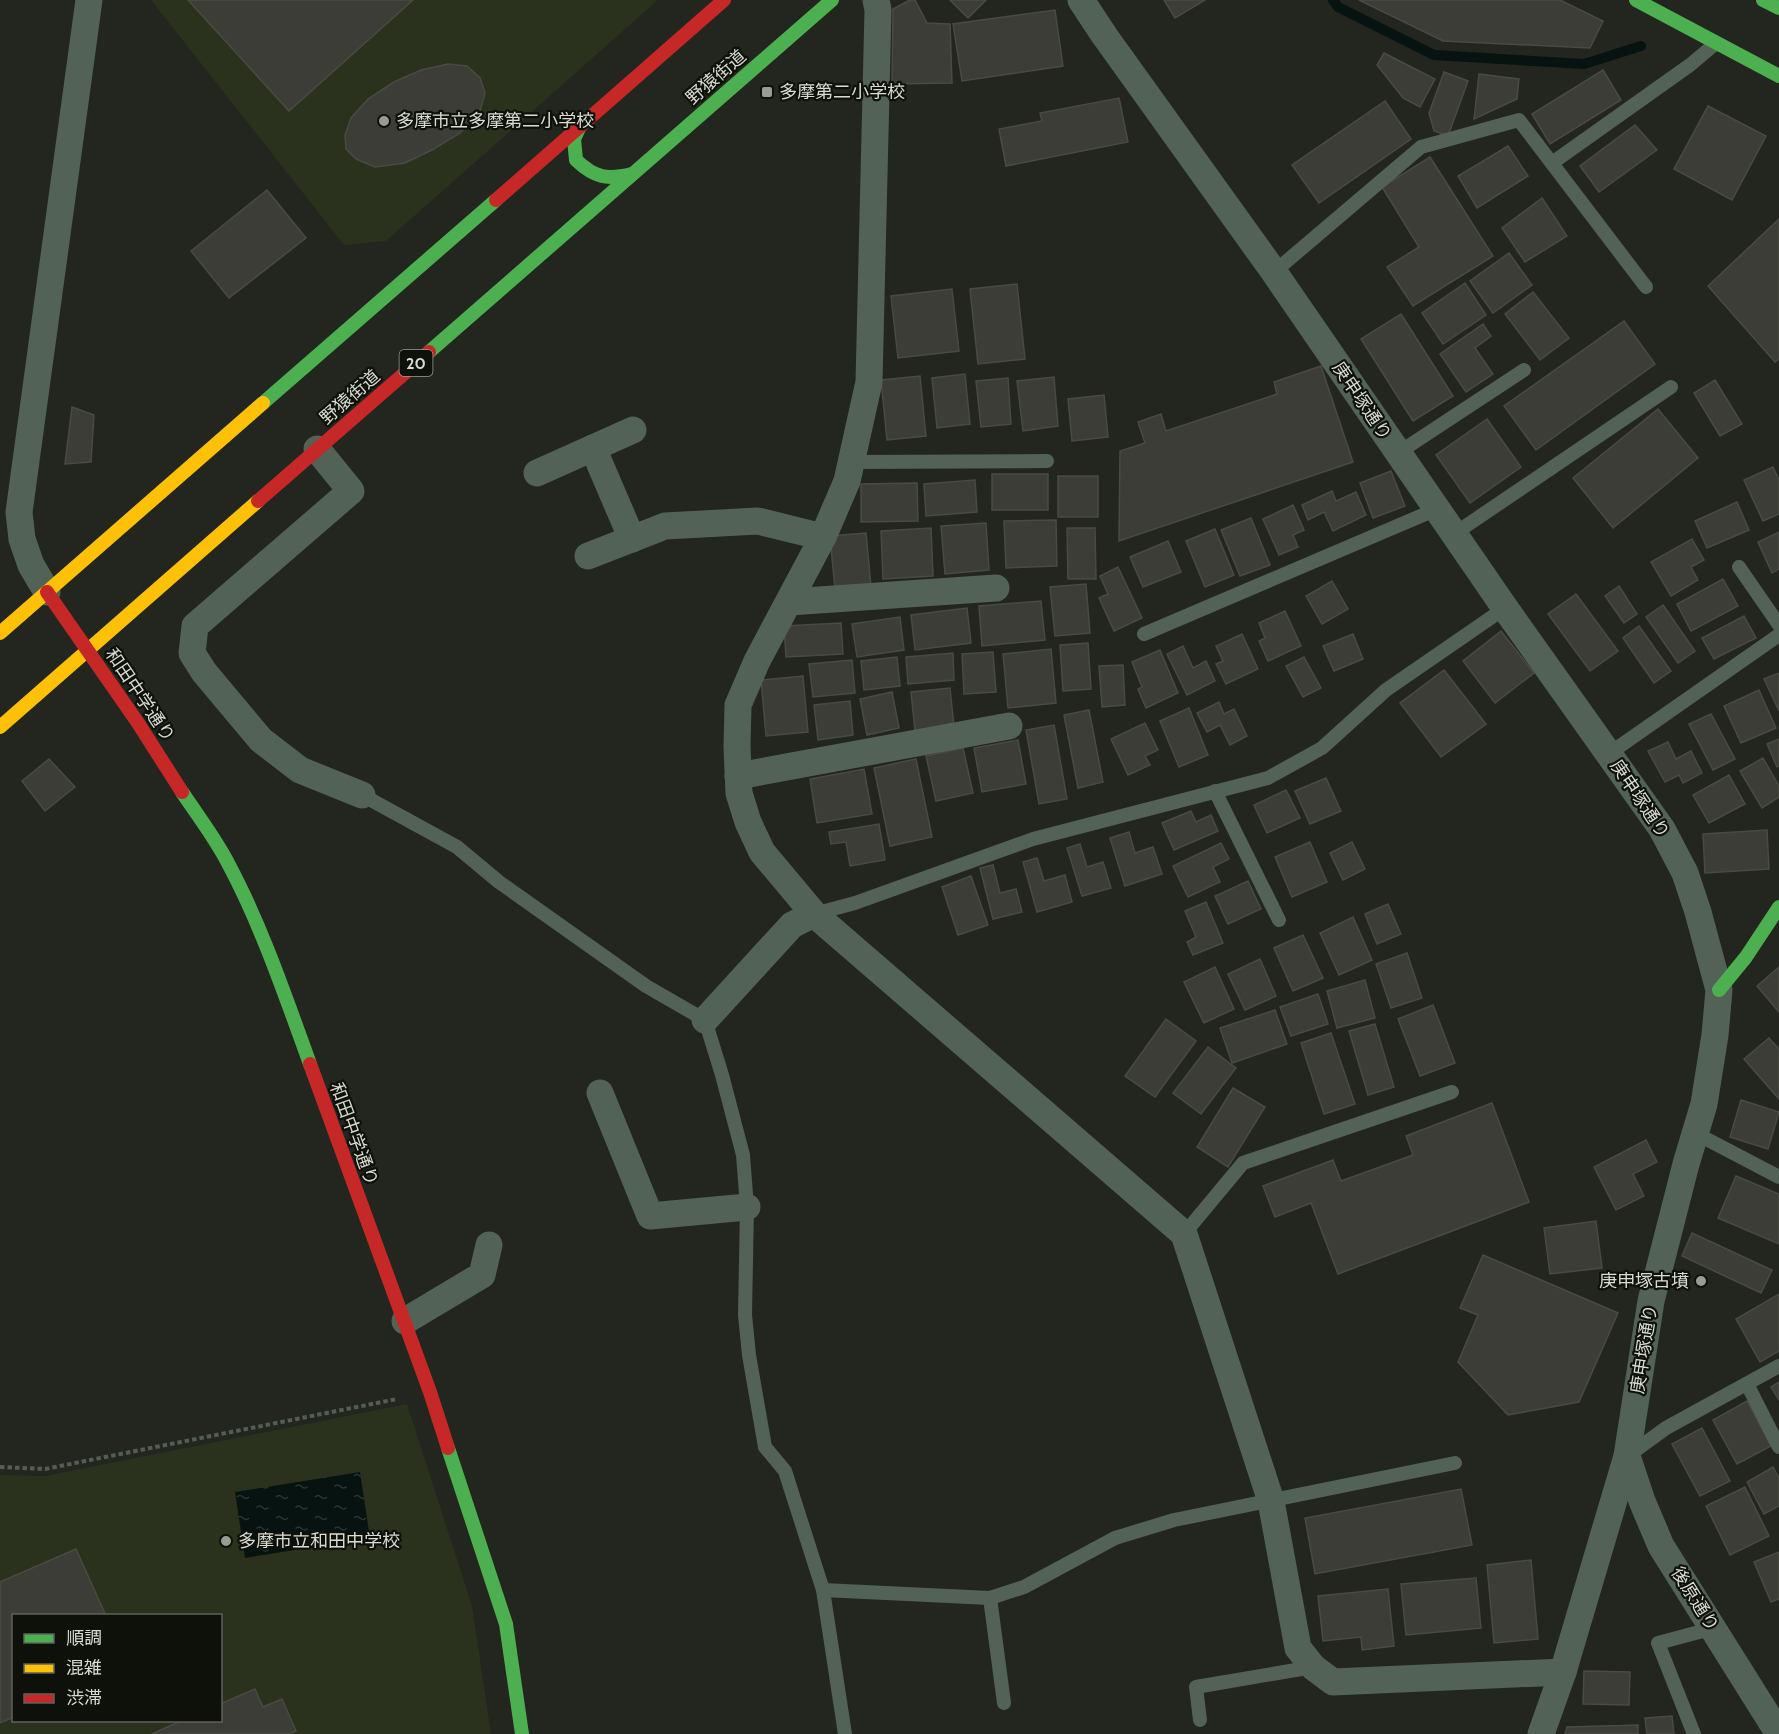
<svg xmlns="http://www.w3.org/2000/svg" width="1779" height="1734" font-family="Cabin,'Noto Sans JP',sans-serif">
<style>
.built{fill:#2a321d;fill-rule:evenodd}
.water{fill:url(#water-ripples)}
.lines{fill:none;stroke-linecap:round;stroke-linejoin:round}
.stream{stroke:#061310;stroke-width:10}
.building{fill:#3c3d36;stroke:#494b43;stroke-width:1.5}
.path{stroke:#545d55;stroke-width:4;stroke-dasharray:4.5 3;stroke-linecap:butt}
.lane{stroke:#526257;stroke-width:14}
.street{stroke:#526257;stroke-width:27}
.fast{stroke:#4caf50;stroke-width:14}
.slow{stroke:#ffc107;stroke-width:14}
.jam{stroke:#c62828;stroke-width:14}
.poi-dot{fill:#989c92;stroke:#0e110a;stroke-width:2}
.labels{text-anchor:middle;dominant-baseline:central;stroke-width:4.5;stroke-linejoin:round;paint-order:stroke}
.shield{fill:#0e110a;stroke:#9b9f95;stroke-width:1.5}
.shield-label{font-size:16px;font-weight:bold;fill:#d7dcd1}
.street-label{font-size:18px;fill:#d7dcd1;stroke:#0e110a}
.poi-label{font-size:18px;fill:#d7dcd1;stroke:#0e110a;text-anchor:start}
</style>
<defs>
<pattern id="water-ripples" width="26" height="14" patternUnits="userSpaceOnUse" patternTransform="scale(1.5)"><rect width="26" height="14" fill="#061310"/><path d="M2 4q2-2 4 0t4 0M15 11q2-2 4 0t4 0" fill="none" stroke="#2a3532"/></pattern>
</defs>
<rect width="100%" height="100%" fill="#22261e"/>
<g class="built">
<polygon points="151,0 658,0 386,241 344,245"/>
<path d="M407,1404L472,1606L491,1734H0V1475L45,1476ZM14,1616H220V1720H14Z"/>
</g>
<polygon class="water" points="360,1472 370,1538 245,1558 235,1492"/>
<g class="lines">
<polyline class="stream" points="1333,0 1338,7 1434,55 1584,64 1641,46"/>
</g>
<g class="building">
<polygon points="188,0 413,0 289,111"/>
<polygon points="910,0 915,0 927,23 950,24 952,83 892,84 893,9"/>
<polygon points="950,0 986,0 968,18"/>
<polygon points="1164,0 1205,0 1175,18"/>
<polygon points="1359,0 1560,0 1603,21 1590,48 1443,41"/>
<polygon points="1055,10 1063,66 962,81 953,24"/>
<polygon points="1384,53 1435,79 1420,107 1403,98 1377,65"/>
<polygon points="448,64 467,66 480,78 485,93 480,111 460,133 432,150 405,163 375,167 356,159 346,149 345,135 351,118 368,99 394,82 421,70"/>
<polygon points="1603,70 1621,100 1550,144 1532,114"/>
<polygon points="1444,72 1468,81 1448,136 1434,131 1429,113"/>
<polygon points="1479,74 1519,79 1517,99 1474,119"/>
<polygon points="1119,98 1128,142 1006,166 999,129 1042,121 1040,113"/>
<polygon points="1385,101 1411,139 1319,203 1292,165"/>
<polygon points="1708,106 1766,136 1732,200 1674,169"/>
<polygon points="1635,125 1657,150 1599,192 1580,166"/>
<polygon points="1508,146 1528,176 1477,208 1458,176"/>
<polygon points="1430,157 1493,256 1413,306 1387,267 1419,247 1382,187"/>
<polygon points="267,190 306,238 229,298 191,251"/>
<polygon points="1542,198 1567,236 1525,262 1502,228"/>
<polygon points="1779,219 1779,359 1775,362 1708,286"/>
<polygon points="1509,253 1532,285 1493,313 1470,281"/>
<polygon points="1465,283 1486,315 1443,344 1422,313"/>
<polygon points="1017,284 1025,359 978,364 970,289"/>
<polygon points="952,289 959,351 898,358 891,296"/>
<polygon points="1533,292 1569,338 1540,360 1505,314"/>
<polygon points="1401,314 1453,396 1413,421 1361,339"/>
<polygon points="1624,321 1655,364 1536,450 1504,406"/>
<polygon points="1483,324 1491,336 1475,348 1493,374 1466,392 1440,354"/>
<polygon points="1321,366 1353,462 1119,541 1120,451 1145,443 1138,422 1161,414 1166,431 1277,394 1274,382"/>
<polygon points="965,374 970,424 937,428 932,378"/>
<polygon points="920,376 926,436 887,440 881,380"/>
<polygon points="1054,377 1058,426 1023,431 1017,381"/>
<polygon points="1008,378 1011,424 981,427 976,381"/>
<polygon points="1715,380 1742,424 1720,436 1694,393"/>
<polygon points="1104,395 1108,437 1072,441 1068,399"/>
<polygon points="72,407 94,415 91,462 65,464"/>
<polygon points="1658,409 1698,458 1613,528 1573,478"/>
<polygon points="1487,419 1521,467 1470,503 1436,455"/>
<polygon points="1773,467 1779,480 1779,514 1763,521 1744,480"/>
<polygon points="1391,471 1405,506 1373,518 1360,483"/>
<rect x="992" y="474" width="56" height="36"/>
<rect x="1058" y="476" width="40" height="41"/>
<polygon points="975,480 977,512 926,516 924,484"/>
<polygon points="917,483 918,521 861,522 861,484"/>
<polygon points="1332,491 1336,501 1356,492 1366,515 1333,531 1324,512 1308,520 1302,505"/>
<polygon points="1737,502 1749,530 1707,548 1695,521"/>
<polygon points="1293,505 1304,530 1293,535 1298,547 1279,555 1263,519"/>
<polygon points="1251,518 1270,565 1240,576 1221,530"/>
<polygon points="1056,520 1057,566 1006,568 1004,521"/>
<polygon points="986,523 989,570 945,574 941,526"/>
<polygon points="931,528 933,576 883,579 881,531"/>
<polygon points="1067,528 1095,528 1096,579 1068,579"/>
<polygon points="1215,529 1234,575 1205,587 1186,541"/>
<polygon points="1779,532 1779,569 1772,573 1758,542"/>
<polygon points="866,533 871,586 835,589 830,536"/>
<polygon points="1692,539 1704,560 1691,567 1698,580 1671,596 1651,562"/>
<polygon points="1168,541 1181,572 1143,587 1130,557"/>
<polygon points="1118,567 1142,618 1114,631 1099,598 1108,594 1100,576"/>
<polygon points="1723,579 1738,606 1691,631 1677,604"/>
<polygon points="1332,581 1348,609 1322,624 1306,596"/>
<polygon points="1086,584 1090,633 1055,636 1050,587"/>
<polygon points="1619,586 1637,614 1624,623 1605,596"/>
<polygon points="1576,594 1618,651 1590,671 1548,614"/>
<polygon points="1041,601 1045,640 982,646 979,606"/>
<polygon points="1663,605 1695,651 1678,663 1646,617"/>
<polygon points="967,608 971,643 915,650 911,615"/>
<polygon points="1285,611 1301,646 1268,661 1259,641 1265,638 1259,623"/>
<polygon points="1744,616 1756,638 1714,659 1702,638"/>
<polygon points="900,617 904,650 857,657 852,624"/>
<polygon points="841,623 843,654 786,657 784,626"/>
<polygon points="1639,626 1671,671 1654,683 1623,638"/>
<polygon points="1501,631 1534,673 1495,703 1463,661"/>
<polygon points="1242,634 1258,669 1226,684 1216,664 1223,661 1216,646"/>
<polygon points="1353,634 1363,659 1334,671 1323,646"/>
<polygon points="1088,643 1091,689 1063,691 1060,645"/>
<polygon points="1183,646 1193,668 1206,661 1215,681 1187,695 1167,654"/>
<polygon points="1051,649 1056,703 1008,708 1003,654"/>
<polygon points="1160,650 1178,693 1146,708 1138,689 1142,687 1132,662"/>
<polygon points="993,652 996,692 964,694 962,654"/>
<polygon points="953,653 954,680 908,684 906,657"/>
<polygon points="897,657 900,686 864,690 861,661"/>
<polygon points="1304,657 1321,688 1303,697 1286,666"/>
<polygon points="852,660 855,693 813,697 809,664"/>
<polygon points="1123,665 1125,705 1102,707 1099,666"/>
<polygon points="1444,670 1486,724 1441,757 1400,703"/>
<polygon points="1779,673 1779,711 1764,679"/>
<polygon points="803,676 808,732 766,736 761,680"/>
<polygon points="950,688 954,727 915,731 911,692"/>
<polygon points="1759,690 1776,728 1741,743 1724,706"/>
<polygon points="892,692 899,728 867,735 860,699"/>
<polygon points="850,701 853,735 818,740 814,705"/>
<polygon points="1219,702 1224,714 1234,709 1247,736 1230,745 1220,725 1207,732 1197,713"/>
<polygon points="1189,708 1208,755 1179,767 1160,721"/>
<polygon points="1089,710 1103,782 1078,788 1064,715"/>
<polygon points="1711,714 1735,759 1713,770 1689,724"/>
<polygon points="1145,723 1158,750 1145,756 1150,765 1128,775 1111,739"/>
<polygon points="1054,725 1067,799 1039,804 1026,730"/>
<polygon points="1779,739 1779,766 1777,767 1767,744"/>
<polygon points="1018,740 1026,784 982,792 974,748"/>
<polygon points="1668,742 1676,759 1691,751 1702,773 1683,783 1679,775 1665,782 1648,751"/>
<polygon points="963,748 973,793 936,801 926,756"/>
<polygon points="1763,758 1779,786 1779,797 1762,808 1740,771"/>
<polygon points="49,759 75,787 45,811 22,781"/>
<polygon points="916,759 932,837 890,846 874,768"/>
<polygon points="864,769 872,814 817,823 810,779"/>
<polygon points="1729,775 1745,804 1709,823 1693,795"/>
<polygon points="1326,778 1341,811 1310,824 1295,791"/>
<polygon points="1286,790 1300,818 1267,833 1254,805"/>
<polygon points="1191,811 1196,822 1211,815 1218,831 1174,850 1162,823"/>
<polygon points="879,824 885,860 850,866 846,842 831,844 829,832"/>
<polygon points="1767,830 1769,869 1705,873 1703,834"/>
<polygon points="1129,832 1135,853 1153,847 1162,874 1125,886 1110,838"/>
<polygon points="1310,842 1327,882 1292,897 1275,857"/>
<polygon points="1352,842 1365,869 1343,880 1330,853"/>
<polygon points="1221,843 1229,859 1213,867 1220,882 1188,897 1173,866"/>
<polygon points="1080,844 1087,867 1103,862 1111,888 1082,896 1067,848"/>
<polygon points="1037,858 1044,881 1065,875 1072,902 1037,912 1023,862"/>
<polygon points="993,865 1000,893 1016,889 1022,912 993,919 980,868"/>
<polygon points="971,876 988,925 958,935 942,887"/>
<polygon points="1248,881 1261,909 1228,924 1215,896"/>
<polygon points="1206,902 1223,943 1193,955 1187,942 1196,937 1185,911"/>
<polygon points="1388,904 1401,934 1377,944 1365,914"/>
<polygon points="1353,917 1372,960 1339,975 1320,933"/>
<polygon points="1303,935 1323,978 1293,991 1274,948"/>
<polygon points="1407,953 1422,998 1391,1008 1376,964"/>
<polygon points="1260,959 1276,996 1245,1010 1228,974"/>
<polygon points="1215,967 1234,1009 1204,1023 1184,982"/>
<polygon points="1779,967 1779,1012 1757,986"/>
<polygon points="1365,980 1375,1018 1337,1028 1327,991"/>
<polygon points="1318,994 1328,1024 1291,1036 1280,1007"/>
<polygon points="1433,1005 1455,1063 1420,1076 1398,1019"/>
<polygon points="1275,1010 1287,1044 1232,1063 1220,1028"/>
<polygon points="1166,1019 1196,1041 1155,1097 1125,1076"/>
<polygon points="1375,1024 1394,1087 1368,1095 1349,1031"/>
<polygon points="1331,1033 1355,1104 1324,1114 1301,1043"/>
<polygon points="1769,1038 1779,1049 1779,1099 1744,1059"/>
<polygon points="1208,1047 1236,1068 1201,1114 1173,1093"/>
<polygon points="1233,1088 1265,1107 1228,1167 1197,1147"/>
<polygon points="1741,1100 1779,1112 1768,1149 1730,1137"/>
<polygon points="1492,1103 1529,1202 1338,1274 1311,1203 1275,1217 1263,1186 1333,1160 1341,1181 1413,1155 1406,1136"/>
<polygon points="1646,1140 1657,1162 1633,1174 1644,1196 1616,1210 1594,1167"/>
<polygon points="1736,1176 1779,1194 1779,1244 1718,1218"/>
<polygon points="1596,1221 1602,1268 1550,1274 1544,1228"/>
<polygon points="1692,1233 1772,1270 1761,1293 1682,1256"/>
<polygon points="1483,1255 1618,1313 1579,1402 1508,1415 1458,1362 1478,1315 1460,1308"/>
<polygon points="1779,1294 1779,1351 1760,1362 1736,1319"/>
<polygon points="1779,1382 1779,1400 1771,1387"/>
<polygon points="1747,1401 1771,1446 1737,1464 1713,1420"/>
<polygon points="1702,1428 1730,1481 1700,1496 1672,1444"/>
<polygon points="1773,1467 1779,1478 1779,1506 1764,1514 1747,1482"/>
<polygon points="1745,1487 1769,1536 1730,1555 1706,1506"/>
<polygon points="1461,1489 1472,1545 1315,1574 1305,1518"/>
<polygon points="76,1549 106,1616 14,1616 14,1717 0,1723 0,1582"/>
<polygon points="1779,1552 1779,1599 1771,1602 1754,1562"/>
<polygon points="1531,1560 1538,1639 1494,1643 1487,1565"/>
<polygon points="1476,1578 1481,1628 1406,1635 1401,1584"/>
<polygon points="1388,1589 1394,1646 1362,1650 1361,1637 1323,1641 1318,1596"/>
<polygon points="1584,1671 1630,1672 1629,1705 1583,1704"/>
<polygon points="255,1689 263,1707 282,1699 296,1731 288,1734 152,1734 183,1720 220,1720 220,1704"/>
<polygon points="1672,1716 1674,1734 1647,1734 1645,1718"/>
<polygon points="1638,1725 1638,1734 1565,1734 1567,1727"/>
</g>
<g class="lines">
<polyline class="path" points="0,1467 45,1469 397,1399"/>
<g class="lane">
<polyline points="1552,163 1690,65 1715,44"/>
<polyline points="1274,272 1421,147 1519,120 1646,287"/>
<polyline points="1398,453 1524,370"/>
<polyline points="852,462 1047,461"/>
<polyline points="1454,534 1671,387"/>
<polyline points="1739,567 1779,625"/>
<polyline points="1144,634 1437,509"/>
<polyline points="1610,753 1779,635"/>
<polyline points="1215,791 1279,920"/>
<polyline points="362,795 457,847 499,882 646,986 705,1020 722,1075 743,1155 747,1207 745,1315 749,1355 765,1447 785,1471 823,1590 845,1734"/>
<polyline points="814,914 855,903 1033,839 1268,778 1322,748 1386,690 1505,608"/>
<polyline points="1695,1133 1779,1177"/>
<polyline points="1184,1234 1243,1163 1452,1092"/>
<polyline points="1747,1384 1779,1447"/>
<polyline points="1629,1455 1666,1428 1779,1366"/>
<polyline points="823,1590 990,1598 1024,1587 1115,1538 1174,1520 1455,1463"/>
<polyline points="990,1598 1004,1703"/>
<polyline points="1200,1720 1196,1687 1313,1667"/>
<polyline points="1694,1734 1658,1643 1714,1628"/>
</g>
<g class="street">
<polyline points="876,0 878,10 869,382 847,481 823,537 757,661 738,705 737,747 739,793 748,822 762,852 814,914 1184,1234 1271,1501 1298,1648 1313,1667 1333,1682 1563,1672"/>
<polyline points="1081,0 1104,35 1274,272 1505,608 1662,829 1685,873 1698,912 1719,990 1715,1035 1704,1104 1686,1164 1651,1301 1627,1456 1563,1672 1541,1734"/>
<polyline points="593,448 632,539"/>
<polyline points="317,449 351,491 195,626 192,653 204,672 261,740 300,770 362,795"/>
<polyline points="537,473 633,430"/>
<polyline points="588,556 665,526 758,521 823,537"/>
<polyline points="47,592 31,565 22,539 19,512 89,0"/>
<polyline points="789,602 996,588"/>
<polyline points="738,776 1009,726"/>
<polyline points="705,1020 792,925 814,914"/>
<polyline points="600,1093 650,1216 747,1207"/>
<polyline points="405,1321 482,1275 489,1245"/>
<polyline points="1627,1456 1642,1501 1661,1546 1779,1734"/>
</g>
<g class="fast">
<polyline points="1636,0 1779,76"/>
<polyline points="1763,0 1779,8"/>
<path d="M580,126L574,139L576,160C595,178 607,180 632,174"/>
<polyline points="429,352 832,0"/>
<polyline points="263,403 496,200"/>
<path d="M182,792C198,816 216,839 229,865C262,927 286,998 310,1064"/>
<polyline points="1719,990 1746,957 1779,907"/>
<polyline points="448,1448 506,1624 522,1734"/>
</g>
<g class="slow">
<polyline points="0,633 263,403"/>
<polyline points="0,727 258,501"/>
</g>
<g class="jam">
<polyline points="496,200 724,0"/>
<polyline points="258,501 429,352"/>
<polyline points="47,592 138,723 182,792"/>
<polyline points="310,1064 430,1392 448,1448"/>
</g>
</g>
<g class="poi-dot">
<rect x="761" y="86" width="12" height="12" rx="3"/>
<circle cx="384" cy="121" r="6"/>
<circle cx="1701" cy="1281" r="6"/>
<circle cx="226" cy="1541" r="6"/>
</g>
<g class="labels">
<rect class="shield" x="399.5" y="350" width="33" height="26" rx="4.5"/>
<g class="shield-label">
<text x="416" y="363">20</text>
</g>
<g class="street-label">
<text transform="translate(716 77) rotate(-41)">野猿街道</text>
<text transform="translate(350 397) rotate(-41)">野猿街道</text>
<text transform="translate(1362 401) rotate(56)">庚申塚通り</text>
<text transform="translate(140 695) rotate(56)">和田中学通り</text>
<text transform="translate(1640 799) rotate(56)">庚申塚通り</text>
<text transform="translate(354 1134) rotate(70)">和田中学通り</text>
<text transform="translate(1644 1349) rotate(-81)">庚申塚通り</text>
<text transform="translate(1695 1599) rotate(58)">後原通り</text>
</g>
<g class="poi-label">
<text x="779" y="92">多摩第二小学校</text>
<text x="396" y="121">多摩市立多摩第二小学校</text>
<text x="1689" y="1281" text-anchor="end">庚申塚古墳</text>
<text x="238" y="1541">多摩市立和田中学校</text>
</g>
</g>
<rect x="12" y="1614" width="210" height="108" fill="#0e110a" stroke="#5e625a" stroke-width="1.5"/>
<rect x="24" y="1634" width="30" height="9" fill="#4caf50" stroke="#5e625a" stroke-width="1.5"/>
<text x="66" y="1644" font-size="18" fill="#d7dcd1">順調</text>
<rect x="24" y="1664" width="30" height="9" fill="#ffc107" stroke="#5e625a" stroke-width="1.5"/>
<text x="66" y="1674" font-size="18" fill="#d7dcd1">混雑</text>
<rect x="24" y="1694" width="30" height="9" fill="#c62828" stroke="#5e625a" stroke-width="1.5"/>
<text x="66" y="1704" font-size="18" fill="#d7dcd1">渋滞</text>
</svg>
